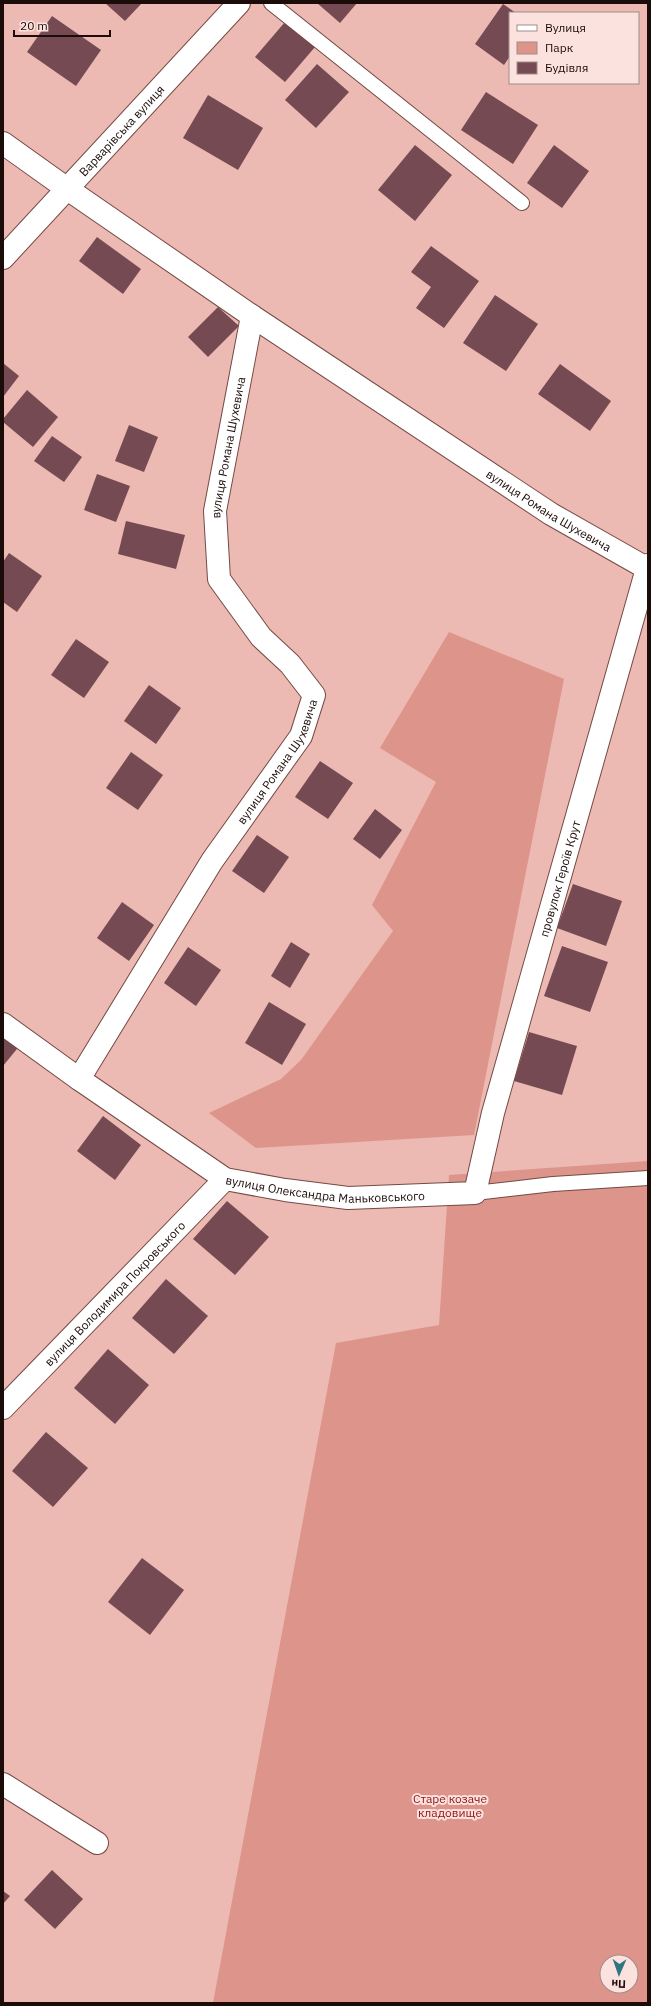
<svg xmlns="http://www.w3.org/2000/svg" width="651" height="2006" font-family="'IBM Plex Sans',sans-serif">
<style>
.green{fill:#dd948a;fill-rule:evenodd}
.building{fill:#754a52}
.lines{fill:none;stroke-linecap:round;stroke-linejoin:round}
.service-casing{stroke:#744a44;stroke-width:16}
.minor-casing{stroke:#744a44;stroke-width:24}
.service{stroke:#fff;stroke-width:14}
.minor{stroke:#fff;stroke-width:22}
.labels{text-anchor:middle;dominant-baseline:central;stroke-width:4;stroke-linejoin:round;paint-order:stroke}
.street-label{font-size:12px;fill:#1c0c09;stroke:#fce2de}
.park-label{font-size:12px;fill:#901010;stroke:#fce2de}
</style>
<rect width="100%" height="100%" fill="#ecbab3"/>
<g class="green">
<polygon points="449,632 564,679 474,1135 256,1148 209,1113 281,1079 301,1060 393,931 372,905 436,782 380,748"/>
<path d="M648,1161V2003H213L336,1343L439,1325L449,1175ZM607,1962H631V1986H607Z"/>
</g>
<g class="building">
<polygon points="105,3 142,3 125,21"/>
<polygon points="317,3 357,3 340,23"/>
<polygon points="503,4 516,13 510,13 510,56 504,65 475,44"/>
<polygon points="52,16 101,50 76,86 27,52"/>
<polygon points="285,22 315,47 285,82 255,57"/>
<polygon points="317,64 349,92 316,128 285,100"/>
<polygon points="486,92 538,125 513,164 461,130"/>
<polygon points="208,95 263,128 238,170 183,138"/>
<polygon points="415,145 452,175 415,221 378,190"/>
<polygon points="554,145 589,171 562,208 527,183"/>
<polygon points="97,237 141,269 123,294 79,261"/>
<polygon points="431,246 479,281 444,328 416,308 431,287 411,272"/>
<polygon points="495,295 538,324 506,371 463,343"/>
<polygon points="218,307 239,326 208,357 188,337"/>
<polygon points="3,363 19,376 3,397"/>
<polygon points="560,364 611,401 590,431 538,394"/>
<polygon points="27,390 58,417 33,447 3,422 3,419"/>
<polygon points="129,425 158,437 144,472 115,461"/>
<polygon points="52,436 82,457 64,482 34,461"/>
<polygon points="97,474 130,486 116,522 84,510"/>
<polygon points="126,521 185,535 176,569 118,554"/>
<polygon points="9,553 42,576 17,612 3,602 3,562"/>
<polygon points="76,639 109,662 84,698 51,675"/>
<polygon points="149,685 181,708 156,744 124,721"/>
<polygon points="131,752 163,775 138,810 106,788"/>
<polygon points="320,761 353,783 328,819 295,797"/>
<polygon points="375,809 402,830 380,859 353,839"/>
<polygon points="257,835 289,857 264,893 232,871"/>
<polygon points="573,884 622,901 606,946 557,928"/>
<polygon points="122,902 154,925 129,961 97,938"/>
<polygon points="291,942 310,954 290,988 271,976"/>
<polygon points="562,946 608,962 590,1012 544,996"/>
<polygon points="188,947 221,970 196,1006 164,983"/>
<polygon points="269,1002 306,1024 282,1065 245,1043"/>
<polygon points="3,1030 21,1044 3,1066"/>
<polygon points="529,1032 577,1046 562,1095 514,1081"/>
<polygon points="103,1116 141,1145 115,1180 77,1151"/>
<polygon points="227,1201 269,1237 235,1275 193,1239"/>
<polygon points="166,1279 208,1316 174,1354 132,1318"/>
<polygon points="108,1349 149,1385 115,1424 74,1388"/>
<polygon points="46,1432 88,1468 53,1507 12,1471"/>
<polygon points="142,1558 184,1590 150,1635 108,1602"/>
<polygon points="52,1870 83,1899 55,1929 24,1900"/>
<polygon points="3,1891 10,1896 3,1904"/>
</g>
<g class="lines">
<defs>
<g id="service">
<polyline points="271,3 522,203"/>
<polyline points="475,1193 553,1184 648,1178"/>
</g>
<g id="minor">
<path id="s1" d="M3,143L66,188L252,316L551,514L648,569"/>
<path id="s2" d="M3,258L239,3"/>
<path id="s3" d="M3,1024L79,1079L225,1179L285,1190L348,1198L475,1193L493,1113L648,565"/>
<path id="s4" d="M79,1079L212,861L301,736L314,695L290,664L261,637L219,579L215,511L252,316"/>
<path id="s5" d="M3,1408L225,1179"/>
<polyline points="3,1784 97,1843"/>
</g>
</defs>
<use href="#service" class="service-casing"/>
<use href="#minor" class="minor-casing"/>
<use href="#service" class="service"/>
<use href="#minor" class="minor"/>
</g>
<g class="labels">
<g class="street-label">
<text stroke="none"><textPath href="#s2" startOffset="174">Варварівська вулиця</textPath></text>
<text stroke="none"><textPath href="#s4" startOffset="735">вулиця Романа Шухевича</textPath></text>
<text stroke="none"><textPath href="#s1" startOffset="658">вулиця Романа Шухевича</textPath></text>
<text stroke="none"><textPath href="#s4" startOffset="375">вулиця Романа Шухевича</textPath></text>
<text stroke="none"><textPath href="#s3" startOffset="848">провулок Героїв Крут</textPath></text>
<text stroke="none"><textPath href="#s3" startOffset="372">вулиця Олександра Маньковського</textPath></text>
<text stroke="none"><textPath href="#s5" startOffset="160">вулиця Володимира Покровського</textPath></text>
</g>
<g class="park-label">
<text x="450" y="1798">Старе козаче<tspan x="450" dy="14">кладовище</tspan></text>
</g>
</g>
<rect width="651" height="2006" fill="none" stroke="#1c0c09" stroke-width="8"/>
<rect x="509" y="12" width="130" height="72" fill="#fce2de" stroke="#a28c89"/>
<rect x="517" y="25" width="20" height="6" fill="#ffffff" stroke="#a28c89"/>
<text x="545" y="32" font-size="12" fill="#1c0c09">Вулиця</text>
<rect x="517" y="42" width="20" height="12" fill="#dd948a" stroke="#a28c89"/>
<text x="545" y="52" font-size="12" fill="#1c0c09">Парк</text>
<rect x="517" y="62" width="20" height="12" fill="#754a52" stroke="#a28c89"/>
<text x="545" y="72" font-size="12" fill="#1c0c09">Будівля</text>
<g transform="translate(619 1974) rotate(182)"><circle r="19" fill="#fce2de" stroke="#a28c89"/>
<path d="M0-3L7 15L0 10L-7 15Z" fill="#2f7681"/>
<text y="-6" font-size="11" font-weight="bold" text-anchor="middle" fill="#1c0c09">Пн</text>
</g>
<path d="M14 30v6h96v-6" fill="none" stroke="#1c0c09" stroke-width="2"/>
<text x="20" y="30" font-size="12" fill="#1c0c09" stroke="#fce2de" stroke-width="3" paint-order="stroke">20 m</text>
</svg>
